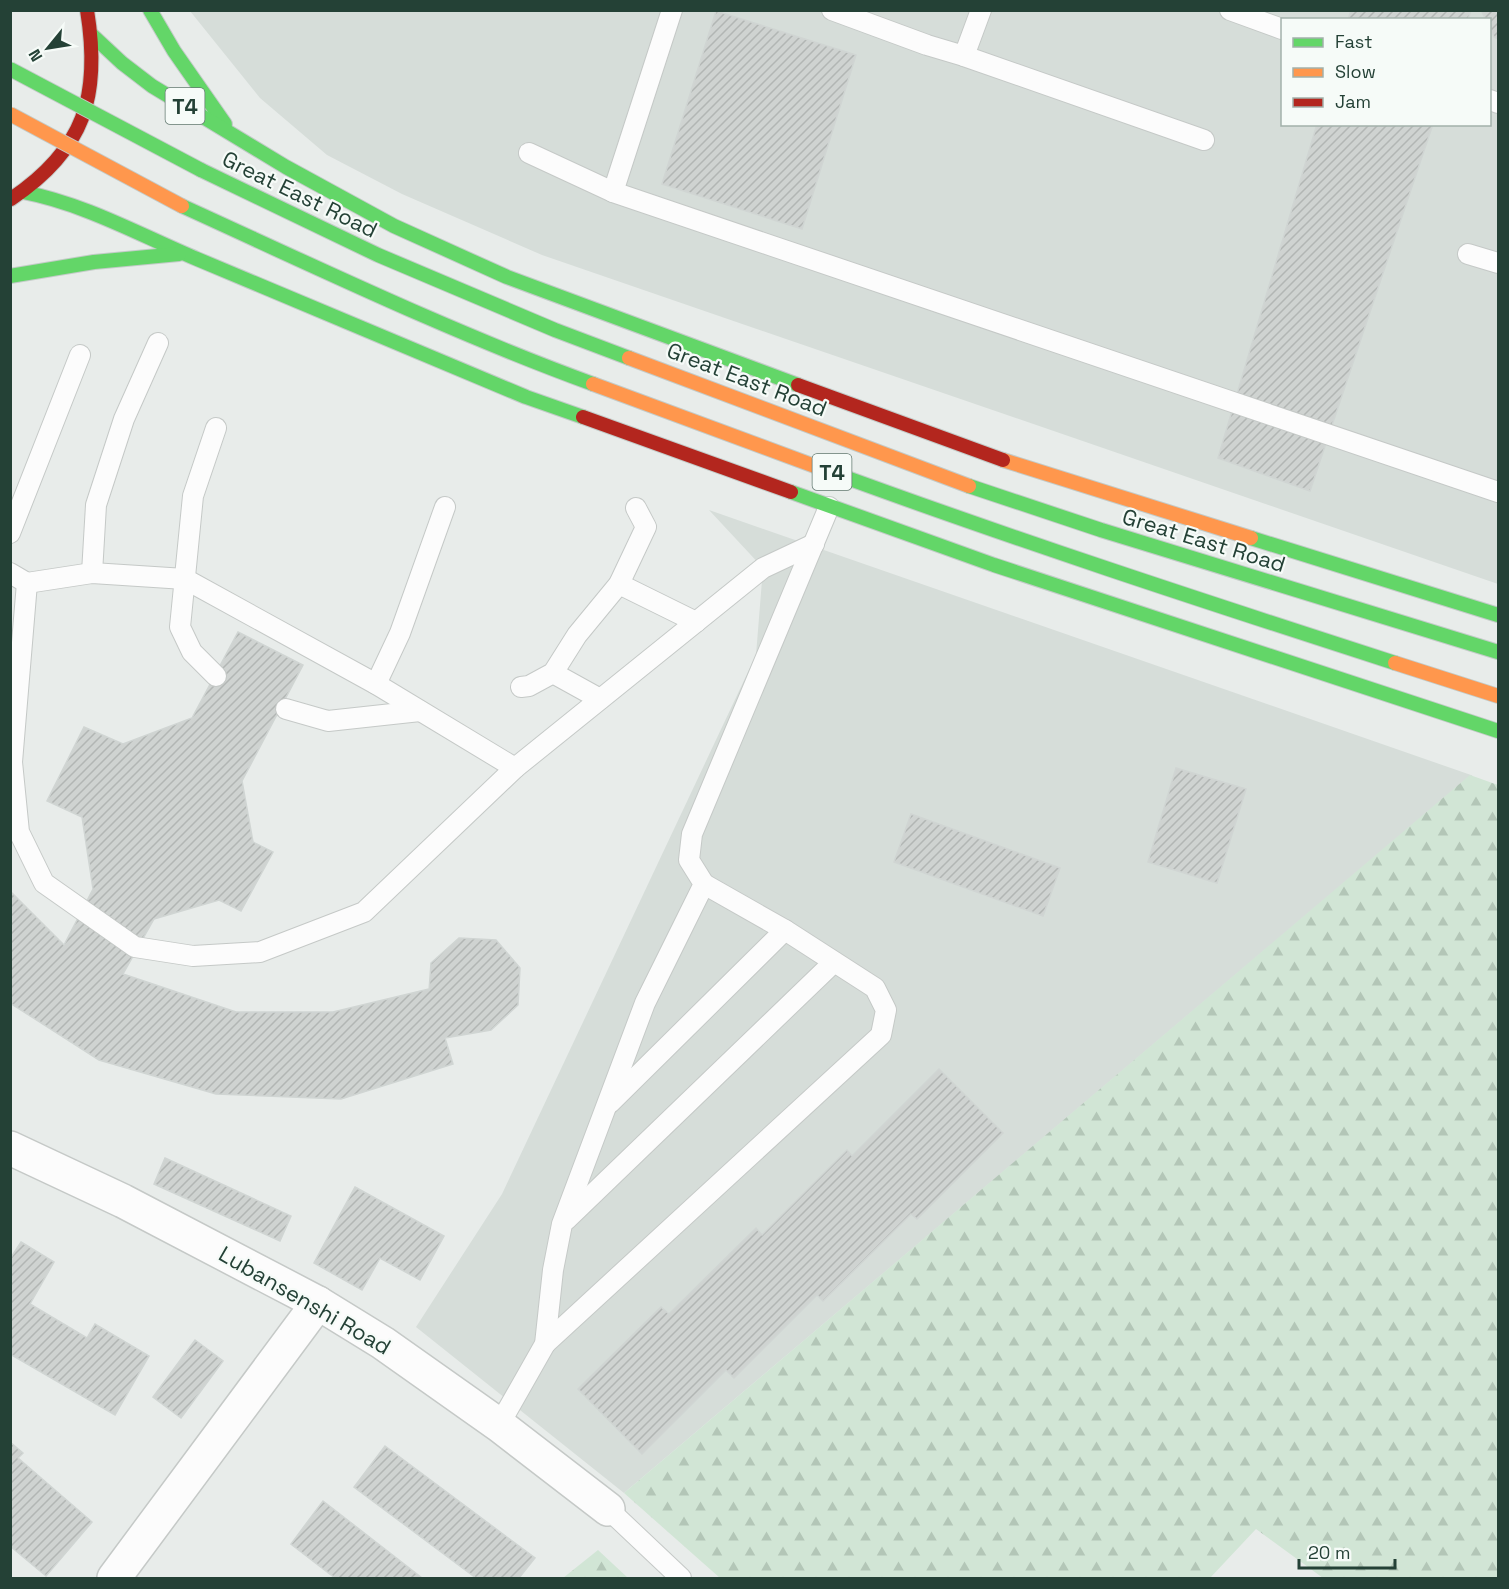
<svg xmlns="http://www.w3.org/2000/svg" width="1509" height="1589" font-family="'Space Grotesk',sans-serif">
<style>
.built{fill:#d6ddd9;fill-rule:evenodd}
.forest{fill:url(#forest-firs)}
.building{fill:url(#building-hatch);stroke:#d0d5d3;stroke-width:1.5}
.lines{fill:none;stroke-linecap:round;stroke-linejoin:round}
.lane-casing{stroke:#c5c9c7;stroke-width:22}
.street-casing{stroke:#c5c9c7;stroke-width:36}
.fast-casing{stroke:#c3cbc8;stroke-width:16}
.slow-casing{stroke:#c3cbc8;stroke-width:16}
.jam-casing{stroke:#c3cbc8;stroke-width:16}
.lane{stroke:#fcfcfc;stroke-width:20}
.street{stroke:#fcfcfc;stroke-width:33}
.fast{stroke:#63d668;stroke-width:14}
.slow{stroke:#ff974d;stroke-width:14}
.jam{stroke:#b3261e;stroke-width:14}
.fast-bridge-casing{stroke:#c3cbc8;stroke-width:16;stroke-linecap:butt}
.slow-bridge-casing{stroke:#c3cbc8;stroke-width:16;stroke-linecap:butt}
.fast-bridge{stroke:#63d668;stroke-width:14}
.slow-bridge{stroke:#ff974d;stroke-width:14}
.labels{text-anchor:middle;dominant-baseline:central;stroke-width:4.5;stroke-linejoin:round;paint-order:stroke}
.shield{fill:#f6fbf8;stroke:#637970;stroke-width:1.5}
.shield-label{font-size:21px;font-weight:bold;fill:#244136}
.street-label{font-size:22px;fill:#244136;stroke:#f6fbf8}
</style>
<defs>
<pattern id="forest-firs" width="22" height="20" patternUnits="userSpaceOnUse" patternTransform="scale(1.5)"><rect width="22" height="20" fill="#d1e5d5"/><path d="M5 1l3.5 6h-7zM16 11l3.5 6h-7z" fill="#b3c6b7"/></pattern>
<pattern id="building-hatch" width="6" height="6" patternUnits="userSpaceOnUse" patternTransform="scale(1.5)"><rect width="6" height="6" fill="#cfd3d1"/><path d="M-1 1l2-2M0 6l6-6M5 7l2-2" fill="none" stroke="#b2b6b4"/></pattern>
</defs>
<rect width="100%" height="100%" fill="#e8ecea"/>
<g class="built">
<path d="M190,11H1498V584L542,255L402,194L327,155L260,98ZM1282,20H1490V124H1282Z"/>
<polygon points="709,510 1471,775 624,1493 416,1327 502,1194 756,655 763,568"/>
</g>
<g class="forest">
<polygon points="1470,775 1498,785 1498,1578 1323,1578 1256,1529 1210,1578 720,1578 624,1493"/>
<polygon points="598,1550 628,1578 563,1578"/>
</g>
<g class="building">
<polygon points="1351,10 1471,10 1468,20 1348,20"/>
<polygon points="1481,10 1498,10 1498,39 1494,37 1490,27 1490,20 1486,20"/>
<polygon points="716,11 856,55 802,229 662,184"/>
<polygon points="1317,124 1433,124 1310,491 1218,458"/>
<polygon points="238,632 303,665 242,781 253,842 273,852 241,911 219,900 154,919 123,974 236,1012 333,1012 429,989 429,991 431,963 459,938 496,940 520,968 518,1005 491,1030 445,1038 453,1064 341,1099 216,1094 99,1060 10,1003 10,891 64,945 93,889 82,817 47,801 84,727 123,744 192,718"/>
<polygon points="1176,768 1246,789 1217,883 1148,862"/>
<polygon points="911,814 1060,868 1043,916 894,862"/>
<polygon points="939,1069 1003,1133 917,1219 911,1214 823,1301 817,1295 734,1378 726,1370 642,1454 578,1389 661,1307 669,1314 756,1228 762,1235 847,1150 852,1156"/>
<polygon points="165,1158 291,1216 280,1241 154,1184"/>
<polygon points="355,1187 444,1236 420,1280 380,1258 362,1290 314,1263"/>
<polygon points="21,1242 54,1262 30,1304 87,1338 95,1324 149,1356 115,1415 10,1354 10,1259"/>
<polygon points="195,1340 223,1361 181,1418 153,1397"/>
<polygon points="10,1442 23,1453 18,1458 92,1522 46,1576 10,1546"/>
<polygon points="385,1446 535,1558 519,1578 476,1578 354,1487"/>
<polygon points="323,1501 422,1578 335,1578 291,1544"/>
</g>
<g class="lines">
<defs>
<g id="lane">
<polyline points="832,10 927,45 964,56 981,10"/>
<polyline points="1230,10 1282,29"/>
<polyline points="964,56 1204,140"/>
<polyline points="1490,100 1498,103"/>
<polyline points="529,153 613,192 1498,492"/>
<polyline points="613,192 672,10"/>
<polyline points="1468,254 1498,263"/>
<polyline points="216,428 193,496 180,627 192,652 216,676"/>
<polyline points="10,533 80,355"/>
<polyline points="10,573 27,583 92,573 185,579 376,684 515,768 763,568 814,544"/>
<polyline points="92,573 96,505 124,419 158,343"/>
<polyline points="27,583 12,762 19,832 44,883 135,947 193,956 260,952 364,912 515,768"/>
<polyline points="619,584 696,622"/>
<polyline points="553,673 600,699"/>
<polyline points="376,684 400,633 445,507"/>
<polyline points="521,687 529,686 553,673 577,635 619,584 646,527 636,508"/>
<polyline points="286,709 328,721 420,711"/>
<polyline points="610,1103 785,930"/>
<polyline points="566,1220 834,962"/>
<polyline points="545,1344 881,1035 886,1010 875,988 785,930 704,884"/>
<polyline points="499,1425 545,1344 553,1270 562,1224 645,1003 704,884 689,860 692,834 829,507"/>
<polyline points="608,1509 681,1578"/>
</g>
<g id="street">
<polyline points="10,1148 123,1201 318,1303 383,1343 499,1425 608,1509"/>
<polyline points="114,1578 318,1303"/>
</g>
<g id="fast">
<polyline points="150,10 174,51 225,124"/>
<polyline points="92,35 122,63 152,86 286,167 394,226 507,277 798,385"/>
<polyline points="201,170 378,255 555,330 629,358"/>
<path d="M23,192C85,204 140,235 197,259C307,305 416,351 526,397L583,417"/>
<path d="M182,206C318,268 453,333 593,384"/>
<polyline points="10,276 94,262 179,254"/>
<path d="M820,468C1010,538 1203,601 1395,663"/>
<polyline points="969,486 1101,530 1498,652"/>
<polyline points="791,492 994,565 1498,731"/>
<polyline points="1251,538 1498,615"/>
</g>
<g id="slow">
<polyline points="629,358 969,486"/>
<polyline points="593,384 820,468"/>
<polyline points="1003,460 1251,538"/>
<polyline points="1395,663 1498,696"/>
</g>
<g id="jam">
<path d="M11,199C85,149 101,96 87,10"/>
<polyline points="798,385 1003,460"/>
<polyline points="583,417 791,492"/>
</g>
</defs>
<use href="#lane" class="lane-casing"/>
<use href="#street" class="street-casing"/>
<use href="#fast" class="fast-casing"/>
<use href="#slow" class="slow-casing"/>
<use href="#jam" class="jam-casing"/>
<use href="#lane" class="lane"/>
<use href="#street" class="street"/>
<use href="#fast" class="fast"/>
<use href="#slow" class="slow"/>
<use href="#jam" class="jam"/>
<defs>
<polyline id="fast-bridge" points="10,69 201,170"/>
<polyline id="slow-bridge" points="10,114 182,206"/>
</defs>
<use href="#fast-bridge" class="fast-bridge-casing"/>
<use href="#slow-bridge" class="slow-bridge-casing"/>
<use href="#fast-bridge" class="fast-bridge"/>
<use href="#slow-bridge" class="slow-bridge"/>
</g>
<g class="labels">
<g class="shield">
<rect x="165.5" y="88" width="39" height="36" rx="4.5"/>
<rect x="812.5" y="454" width="39" height="36" rx="4.5"/>
</g>
<g class="shield-label">
<text x="185" y="106">T4</text>
<text x="832" y="472">T4</text>
</g>
<g class="street-label">
<text transform="translate(300 194) rotate(26)">Great East Road</text>
<text transform="translate(747 379) rotate(21)">Great East Road</text>
<text transform="translate(1204 540) rotate(17)">Great East Road</text>
<text transform="translate(305 1300) rotate(30)">Lubansenshi Road</text>
</g>
</g>
<rect width="1509" height="1589" fill="none" stroke="#244136" stroke-width="24"/>
<rect x="1281" y="18" width="210" height="108" fill="#f6fbf8" stroke="#a2b1aa" stroke-width="1.5"/>
<rect x="1293" y="38" width="30" height="9" fill="#63d668" stroke="#a2b1aa" stroke-width="1.5"/>
<text x="1335" y="48" font-size="18" fill="#244136">Fast</text>
<rect x="1293" y="68" width="30" height="9" fill="#ff974d" stroke="#a2b1aa" stroke-width="1.5"/>
<text x="1335" y="78" font-size="18" fill="#244136">Slow</text>
<rect x="1293" y="98" width="30" height="9" fill="#b3261e" stroke="#a2b1aa" stroke-width="1.5"/>
<text x="1335" y="108" font-size="18" fill="#244136">Jam</text>
<g transform="translate(48 48) rotate(240)" stroke="#f6fbf8" stroke-width="4.5" paint-order="stroke">
<path d="M0-4.5L10 22L0 15L-10 22Z" fill="#244136"/>
<text y="-9" font-size="16" font-weight="bold" text-anchor="middle" fill="#244136">N</text>
</g>
<path d="M1299 1559v9h96v-9" fill="none" stroke="#244136" stroke-width="3"/>
<text x="1308" y="1559" font-size="18" fill="#244136" stroke="#f6fbf8" stroke-width="4.5" paint-order="stroke">20 m</text>
</svg>
